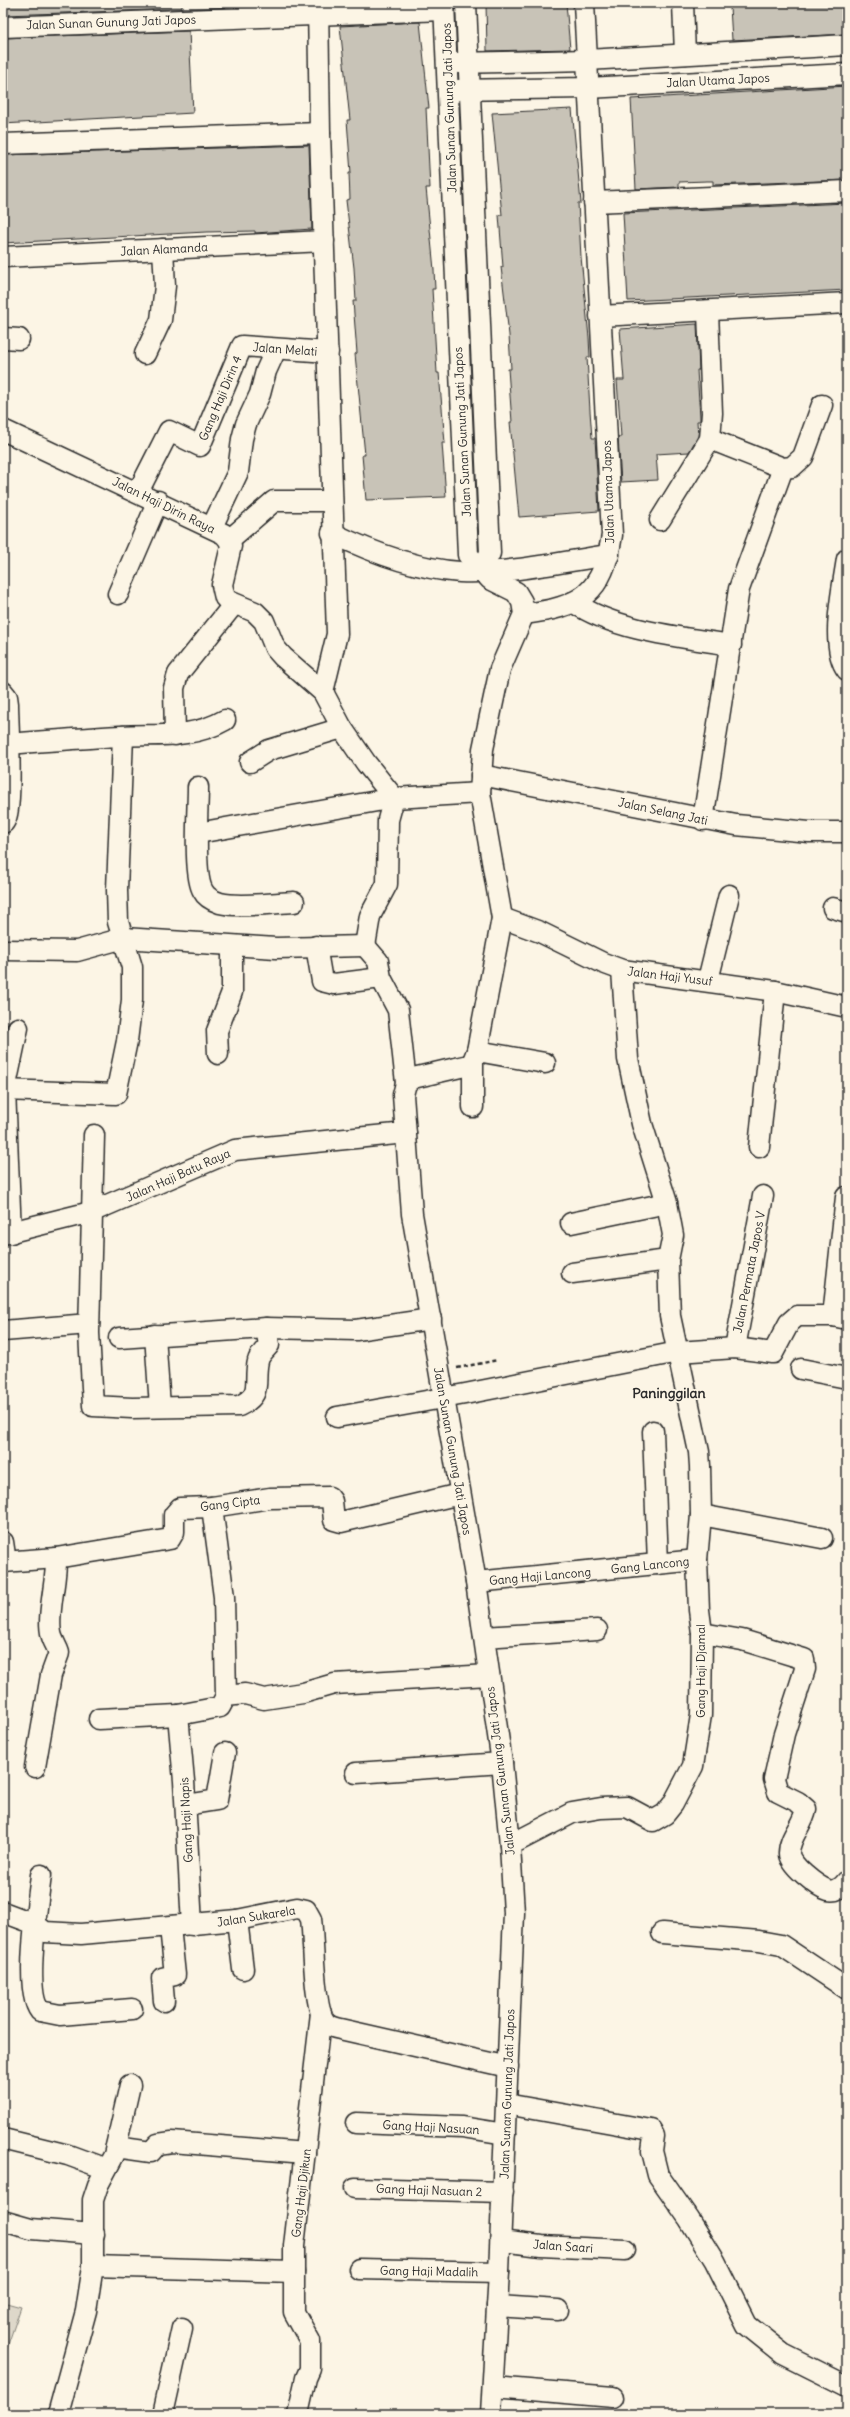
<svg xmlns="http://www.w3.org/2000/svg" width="850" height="2417" font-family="Delius,sans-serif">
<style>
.green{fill:#ded8ca;stroke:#84827a}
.building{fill:#c8c3b7;stroke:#2b2b2b}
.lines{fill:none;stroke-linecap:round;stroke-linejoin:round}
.minor-casing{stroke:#2b2b2b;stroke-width:23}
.path{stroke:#2b2b2b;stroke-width:2.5;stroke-dasharray:4 3;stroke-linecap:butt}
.minor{stroke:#fcf5e5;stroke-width:20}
.labels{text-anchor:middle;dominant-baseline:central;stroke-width:3.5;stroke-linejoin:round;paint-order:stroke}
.street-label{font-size:12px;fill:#2b2b2b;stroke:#fcf5e5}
.quarter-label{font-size:14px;font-weight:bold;fill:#2b2b2b;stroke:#fcf5e5}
</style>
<rect width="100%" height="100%" fill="#fcf5e5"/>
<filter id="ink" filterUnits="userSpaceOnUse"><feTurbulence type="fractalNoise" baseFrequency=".025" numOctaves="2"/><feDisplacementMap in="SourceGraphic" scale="8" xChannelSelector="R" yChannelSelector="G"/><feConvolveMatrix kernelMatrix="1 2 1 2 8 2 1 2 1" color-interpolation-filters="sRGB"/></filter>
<g filter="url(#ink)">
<polygon class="green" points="3,2302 21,2307 3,2359"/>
<g class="building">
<polygon points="3,3 182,3 182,9 3,15"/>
<polygon points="486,3 566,3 570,49 487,51"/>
<polygon points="798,3 847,3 847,34 732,40 730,7"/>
<polygon points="420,22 429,108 426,108 430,188 426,188 434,270 435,289 432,289 437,373 439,373 445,443 442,443 446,497 366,500 362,455 365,455 355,354 357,353 353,301 356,301 354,268 346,200 350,199 349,173 351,173 347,120 350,120 340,26"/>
<polygon points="189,31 193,113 3,124 3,38"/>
<polygon points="847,86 847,180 713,185 713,181 707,181 679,182 679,187 636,189 631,99"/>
<polygon points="572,109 581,203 578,203 581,257 589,338 590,357 587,357 590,411 592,438 595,438 599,511 519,517 510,422 512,422 508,369 511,369 509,335 501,267 503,267 499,215 502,215 492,113"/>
<polygon points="309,145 312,229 255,233 255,231 206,232 3,243 3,155"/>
<polygon points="847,203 847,290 628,301 623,213"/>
<polygon points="697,324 699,370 697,370 700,417 700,421 697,421 698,436 689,452 656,454 658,480 621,482 618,437 621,437 617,380 624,380 620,329"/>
</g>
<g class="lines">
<defs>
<g id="minor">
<polyline points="318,3 320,133 337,634 323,692"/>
<polyline points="444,3 468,555 490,579 516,592 522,602 524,614 500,669 483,749 480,793 502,918 477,1051 473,1061 469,1065 413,1078 406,1083 403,1095 412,1214 476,1582 502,1763 510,1845 514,1913 499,2272 491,2414"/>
<polyline points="466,3 490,553 481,571"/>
<polyline points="683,3 685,54"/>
<polyline points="3,27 444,10"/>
<polyline points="455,63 587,60 847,45"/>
<polyline points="457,90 588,88 847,74"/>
<polyline points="3,144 320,133"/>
<polyline points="594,202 847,191"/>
<polyline points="3,257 324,241"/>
<polyline points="600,316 847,303"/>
<polyline points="3,338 19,339"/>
<polyline points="145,354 161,320 165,286 163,249"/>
<polyline points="3,430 224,534 229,540 231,546 222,585 225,598 229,601 255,612 264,621 275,648 283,657 323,692 342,728 366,763 394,798"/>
<polyline points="710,439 783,468 792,467 803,457 822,405"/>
<polyline points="138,492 169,431 200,446 242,346 328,352"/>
<polyline points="660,520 710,439 712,413 708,312"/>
<polyline points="212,527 238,472 242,439 246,424 260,394 266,371 276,349"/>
<path d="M332,533C371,552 417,569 460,572C509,574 561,562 609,555"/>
<polyline points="229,540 274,501 331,501"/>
<path d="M847,559C843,587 829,647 847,670"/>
<polyline points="118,594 158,501"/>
<path d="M573,602C615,631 681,637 731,645"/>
<path d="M524,614C581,607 603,594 612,535L584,3"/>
<path d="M3,692L7,697L8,704C8,720 14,818 3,823"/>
<polyline points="175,735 174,688 178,674 234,604"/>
<path d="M9,744C46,741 84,738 121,736C157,734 192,739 225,720"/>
<polyline points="250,762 269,750 342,728"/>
<polyline points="481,775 736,825 809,832 847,832"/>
<path d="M198,787C198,809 193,875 203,891C206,897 214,901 220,903C240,908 273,903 294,902"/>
<polyline points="703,820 739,589 783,468"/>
<polyline points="198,833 394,798 480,793"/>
<polyline points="833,908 847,912"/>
<polyline points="502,918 540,932 603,963 622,970 775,991 847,1007"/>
<polyline points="316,946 322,981 334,984 381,978"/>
<polyline points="365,946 370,916 387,884 388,820 394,798"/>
<polyline points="365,946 378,961 381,978 398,1010 406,1083"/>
<polyline points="3,950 77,951 124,938 276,948 365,946"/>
<polyline points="708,980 729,895"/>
<polyline points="477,1051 545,1063"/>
<polyline points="218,1054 217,1031 232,992 232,946"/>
<polyline points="3,1090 116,1094 127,1041 132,1000 132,967 118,922 117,890 123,736"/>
<polyline points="473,1107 473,1061"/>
<path d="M94,1135L89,1333L93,1406L132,1408L239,1406C264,1394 253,1383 258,1361C259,1355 266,1349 269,1345L266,1328"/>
<polyline points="759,1147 775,991"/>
<polyline points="571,1223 667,1203"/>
<polyline points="11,1233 5,1090 18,1028"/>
<polyline points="3,1234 91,1212 235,1150 406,1133"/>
<polyline points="572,1273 668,1260"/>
<polyline points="833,1316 846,1197"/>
<polyline points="3,1331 89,1324"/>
<polyline points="155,1335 160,1407"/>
<polyline points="119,1338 266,1328 356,1330 431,1319"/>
<polyline points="735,1348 763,1196"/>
<polyline points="801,1369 847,1378"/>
<polyline points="337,1417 465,1394 678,1352 735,1348 773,1353 789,1323 797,1316 833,1316 847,1319"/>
<polyline points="653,1431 658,1564"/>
<polyline points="212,1507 224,1597 226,1696"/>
<polyline points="701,1515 822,1538"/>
<polyline points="3,1542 6,1562"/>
<polyline points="3,1562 56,1558 170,1539 174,1532 174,1515 180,1508 212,1507 270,1498 329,1497 332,1501 334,1520 341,1522 460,1494"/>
<polyline points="476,1582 697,1560"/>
<path d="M702,1633L742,1640L804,1659L805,1669L784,1734L774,1779L778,1792L798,1802L806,1809C803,1825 789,1837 789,1853C788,1864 818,1887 828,1890C837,1892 842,1887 847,1881"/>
<polyline points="484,1637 597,1630"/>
<polyline points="178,1715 184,1781 192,1925"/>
<polyline points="99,1719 178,1715 220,1707 226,1696 245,1694 264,1699 303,1693 334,1684 489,1675"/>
<path d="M35,1767L51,1675L59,1653C57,1646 52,1640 51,1633C47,1613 57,1581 56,1558"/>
<polyline points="356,1773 502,1763"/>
<polyline points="186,1805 217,1800 225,1753"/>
<polyline points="510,1845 572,1813 601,1808 627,1807 653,1821 665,1814 673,1804 693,1766 701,1715 702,1633 699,1610 697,1560 701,1515 700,1466 699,1452 670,1316 668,1260 673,1235 667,1203 642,1124 628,1059 622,970"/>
<path d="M41,1875C38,1903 23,1991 40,2011L60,2015L132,2009"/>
<path d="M3,1912L35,1924L45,1932L81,1934L237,1920L297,1908L306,1910L311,1919C314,1939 313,2010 326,2023C330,2027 335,2028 340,2029L508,2067"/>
<polyline points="237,1920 243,1969"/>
<polyline points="662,1933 759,1941 781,1945 847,1989"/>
<polyline points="164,2001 162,1978 175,1975 170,1927"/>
<polyline points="506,2104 651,2130 654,2136 652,2151 658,2175 689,2219 715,2261 747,2325 783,2354 847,2386"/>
<polyline points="356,2123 462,2127 505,2134"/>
<polyline points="3,2139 68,2155 106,2169"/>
<polyline points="116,2147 151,2152 158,2144 172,2142 305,2153"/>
<polyline points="355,2188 503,2192"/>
<polyline points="3,2221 31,2229 94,2234"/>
<polyline points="501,2241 541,2246 625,2250"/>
<polyline points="93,2266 294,2272"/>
<polyline points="359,2269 499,2272"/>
<polyline points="497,2306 558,2310"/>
<polyline points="494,2387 613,2397"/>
<polyline points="58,2414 86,2311 93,2266 93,2200 98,2185 114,2155 130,2085"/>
<polyline points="163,2414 182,2328"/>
<polyline points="298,2414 306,2378 310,2369 310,2341 294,2312 294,2246 321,2013"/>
</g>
</defs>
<use href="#minor" class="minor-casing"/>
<polyline class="path" points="457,1368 498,1360"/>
<use href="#minor" class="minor"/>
</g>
</g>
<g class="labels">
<g class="street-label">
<text transform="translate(111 22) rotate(-2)">Jalan Sunan Gunung Jati Japos</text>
<text transform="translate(718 80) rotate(-3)">Jalan Utama Japos</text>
<text transform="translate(449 108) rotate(-92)">Jalan Sunan Gunung Jati Japos</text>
<text transform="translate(164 249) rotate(-3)">Jalan Alamanda</text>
<text transform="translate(285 349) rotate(4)">Jalan Melati</text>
<text transform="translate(220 398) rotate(-67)">Gang Haji Dirin 4</text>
<text transform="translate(462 432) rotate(-93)">Jalan Sunan Gunung Jati Japos</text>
<text transform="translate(608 492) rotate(-92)">Jalan Utama Japos</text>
<text transform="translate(164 505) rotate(26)">Jalan Haji Dirin Raya</text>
<text transform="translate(663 811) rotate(12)">Jalan Selang Jati</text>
<text transform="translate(670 976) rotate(7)">Jalan Haji Yusuf</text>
<text transform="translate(178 1175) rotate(-24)">Jalan Haji Batu Raya</text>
<text transform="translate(749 1272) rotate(-79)">Jalan Permata Japos V</text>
<text transform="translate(453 1451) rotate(80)">Jalan Sunan Gunung Jati Japos</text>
<text transform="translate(230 1503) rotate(-7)">Gang Cipta</text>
<text transform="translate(650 1565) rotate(-6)">Gang Lancong</text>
<text transform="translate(540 1576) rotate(-5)">Gang Haji Lancong</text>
<text transform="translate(700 1671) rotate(-90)">Gang Haji Djamal</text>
<text transform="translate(500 1771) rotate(-97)">Jalan Sunan Gunung Jati Japos</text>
<text transform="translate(186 1820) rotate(-93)">Gang Haji Napis</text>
<text transform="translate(256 1916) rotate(-9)">Jalan Sukarela</text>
<text transform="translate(507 2094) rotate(-88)">Jalan Sunan Gunung Jati Japos</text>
<text transform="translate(431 2127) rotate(3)">Gang Haji Nasuan</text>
<text transform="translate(429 2190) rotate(2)">Gang Haji Nasuan 2</text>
<text transform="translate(301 2193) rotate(-83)">Gang Haji Djikun</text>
<text transform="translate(563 2246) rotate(4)">Jalan Saari</text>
<text transform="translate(429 2271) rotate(1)">Gang Haji Madalih</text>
</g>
<g class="quarter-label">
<text x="669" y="1393">Paninggilan</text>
</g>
</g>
<rect width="850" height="2417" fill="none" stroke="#fcf5e5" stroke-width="16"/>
<rect x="8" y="8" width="834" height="2401" fill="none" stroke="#2b2b2b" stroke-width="1.5" filter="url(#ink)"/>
</svg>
